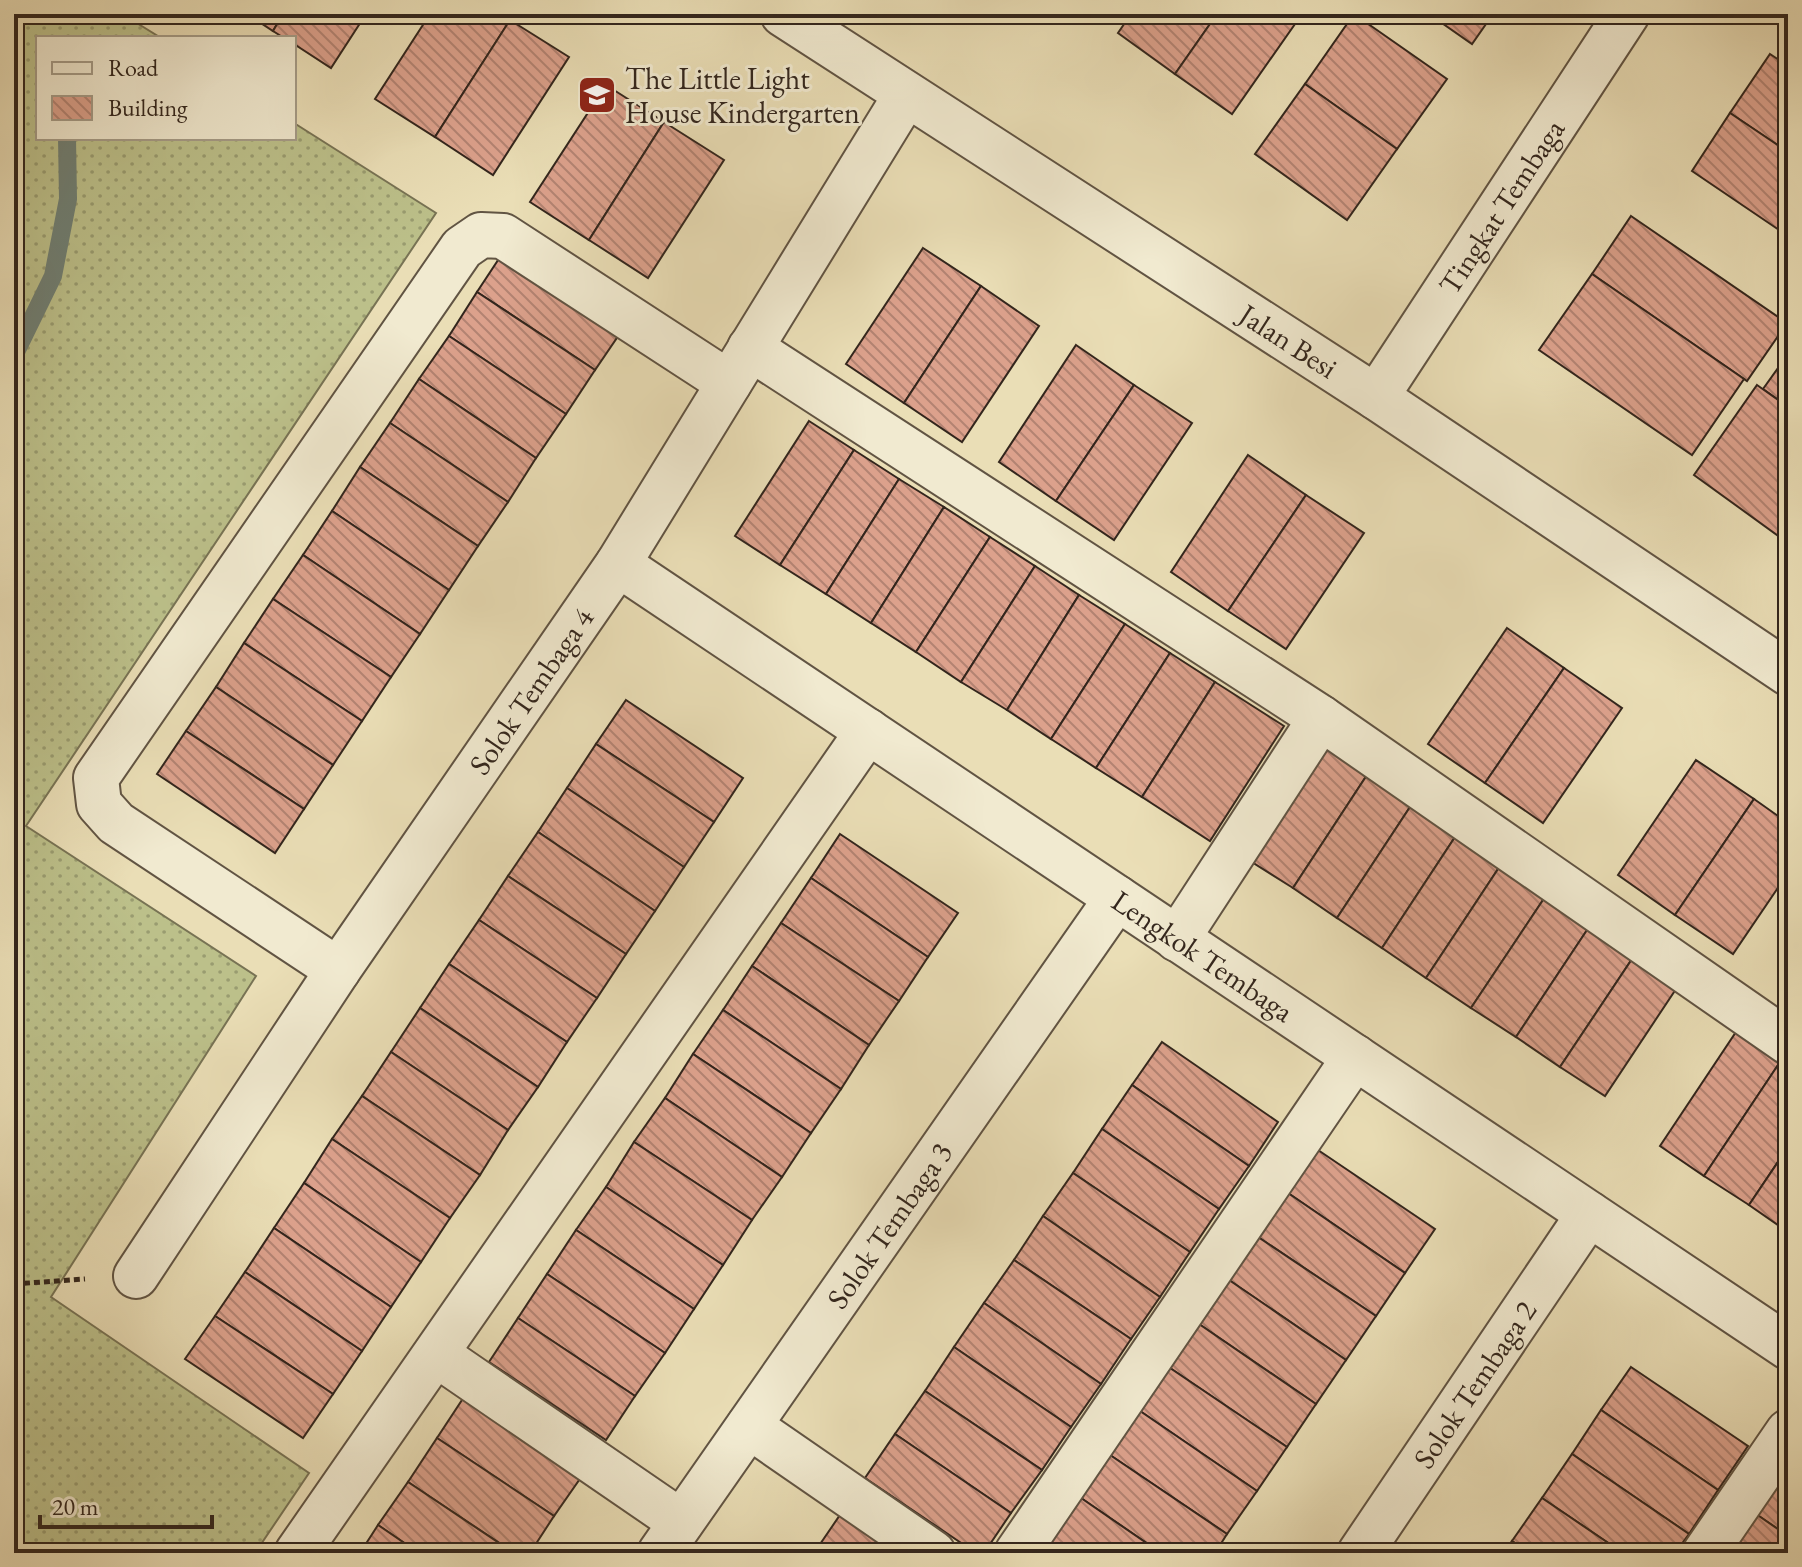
<svg xmlns="http://www.w3.org/2000/svg" width="1802" height="1567" font-family="'EB Garamond',serif">
<style>
.grass{fill:url(#grass-dots);stroke:#787354;stroke-width:2}
.lines{fill:none;stroke-linecap:round;stroke-linejoin:round}
.stream{stroke:#708075;stroke-width:18}
.building{fill:url(#building-back-hatch);stroke:#33261d;stroke-width:2}
.minor-casing{stroke:#615443;stroke-width:48}
.path{stroke:#33261d;stroke-width:5;stroke-dasharray:6 4;stroke-linecap:butt}
.minor{stroke:#f1ead0;stroke-width:44}
.labels{text-anchor:middle;dominant-baseline:central;stroke-width:6;stroke-linejoin:round;paint-order:stroke}
.poi-label{font-size:30px;fill:#33261d;stroke:#f1ead0;text-anchor:start}
.street-label{font-size:30px;fill:#33261d;stroke:#f1ead0}
</style>
<defs>
<pattern id="grass-dots" width="8" height="8" patternUnits="userSpaceOnUse" patternTransform="scale(2)"><rect width="8" height="8" fill="#bcc08a"/><path d="M2 2h.1M6 6h.1" fill="none" stroke="#999c70" stroke-width="1.8" stroke-linecap="round"/></pattern>
<pattern id="building-back-hatch" width="6" height="6" patternUnits="userSpaceOnUse" patternTransform="scale(2)"><rect width="6" height="6" fill="#dca18c"/><path d="M-1 5l2 2M0 0l6 6M5-1l2 2" fill="none" stroke="#b38372"/></pattern>
</defs>
<rect width="100%" height="100%" fill="#eadeb6"/>
<filter id="stains"><feTurbulence type="fractalNoise" baseFrequency=".0025" numOctaves="4"/><feColorMatrix values="0 0 0 0 .2 0 0 0 0 .09 0 0 0 0 .02 0 0 0 .5 -.17"/></filter>
<radialGradient id="worn" r=".72"><stop offset=".6" stop-color="#630" stop-opacity="0"/><stop offset="1" stop-color="#630" stop-opacity=".3"/></radialGradient>
<polygon class="grass" points="14,14 136,14 132,20 161,38 38,38 38,138 294,138 294,123 436,213 26,826 256,976 51,1297 309,1473 255,1553 14,1553"/>
<g class="lines">
<polyline class="stream" points="14,356 53,276 68,199 67,138"/>
</g>
<g class="building">
<polygon points="247,14 283,14 273,31"/>
<polygon points="283,14 366,14 331,68 294,44 294,38 284,38 273,31"/>
<polygon points="430,14 501,14 510,20 435,137 375,99"/>
<polygon points="1131,14 1217,14 1175,74 1118,33"/>
<polygon points="1217,14 1302,14 1232,114 1175,74"/>
<polygon points="1354,14 1447,79 1397,149 1305,84"/>
<polygon points="1429,14 1493,14 1472,44"/>
<polygon points="510,20 569,57 493,175 435,137"/>
<polygon points="1770,54 1788,66 1788,152 1730,113"/>
<polygon points="1305,84 1397,149 1347,220 1255,154"/>
<polygon points="606,85 664,122 589,240 530,202"/>
<polygon points="1730,113 1788,152 1788,236 1692,171"/>
<polygon points="664,122 724,160 648,278 589,240"/>
<polygon points="1631,216 1787,323 1747,381 1592,274"/>
<polygon points="506,248 625,326 595,370 477,292"/>
<polygon points="923,248 981,286 904,403 846,364"/>
<polygon points="1592,274 1744,379 1692,455 1539,350"/>
<polygon points="981,286 1039,326 962,442 904,403"/>
<polygon points="477,292 595,370 566,414 449,336"/>
<polygon points="449,336 566,414 536,458 419,379"/>
<polygon points="1076,345 1134,385 1056,501 999,462"/>
<polygon points="1788,354 1788,407 1763,389"/>
<polygon points="419,379 536,458 508,502 390,423"/>
<polygon points="1134,385 1192,423 1114,540 1056,501"/>
<polygon points="1757,385 1788,407 1788,543 1694,475"/>
<polygon points="809,421 854,450 780,565 735,536"/>
<polygon points="390,423 508,502 478,546 360,467"/>
<polygon points="854,450 899,479 826,594 780,565"/>
<polygon points="1248,455 1306,495 1228,611 1171,572"/>
<polygon points="360,467 478,546 449,590 332,511"/>
<polygon points="899,479 944,507 871,623 826,594"/>
<polygon points="1306,495 1364,533 1286,649 1228,611"/>
<polygon points="944,507 990,537 916,652 871,623"/>
<polygon points="332,511 449,590 420,634 303,555"/>
<polygon points="990,537 1035,566 961,682 916,652"/>
<polygon points="303,555 420,634 391,677 273,599"/>
<polygon points="1035,566 1079,595 1007,710 961,682"/>
<polygon points="1079,595 1125,624 1051,739 1007,710"/>
<polygon points="273,599 391,677 362,721 244,643"/>
<polygon points="1125,624 1170,653 1096,768 1051,739"/>
<polygon points="1507,628 1564,668 1485,783 1428,744"/>
<polygon points="244,643 362,721 333,765 216,687"/>
<polygon points="1170,653 1215,682 1142,797 1096,768"/>
<polygon points="1564,668 1622,708 1543,823 1485,783"/>
<polygon points="1215,682 1284,726 1210,841 1142,797"/>
<polygon points="216,687 333,765 304,809 186,731"/>
<polygon points="626,700 743,778 714,822 596,744"/>
<polygon points="186,731 304,809 275,853 157,774"/>
<polygon points="596,744 714,822 684,867 567,788"/>
<polygon points="1323,745 1367,775 1293,888 1247,859"/>
<polygon points="1696,760 1754,799 1675,915 1618,875"/>
<polygon points="1367,775 1412,804 1337,918 1293,888"/>
<polygon points="567,788 684,867 655,911 538,832"/>
<polygon points="1754,799 1788,823 1788,873 1733,954 1675,915"/>
<polygon points="1412,804 1457,834 1382,948 1337,918"/>
<polygon points="538,832 655,911 626,954 508,876"/>
<polygon points="840,834 958,913 928,957 811,878"/>
<polygon points="1457,834 1502,863 1426,978 1382,948"/>
<polygon points="1502,863 1547,894 1471,1008 1426,978"/>
<polygon points="508,876 626,954 597,998 479,920"/>
<polygon points="811,878 928,957 899,1001 781,923"/>
<polygon points="1547,894 1591,924 1516,1037 1471,1008"/>
<polygon points="479,920 597,998 567,1042 449,964"/>
<polygon points="781,923 899,1001 869,1045 752,966"/>
<polygon points="1591,924 1636,953 1560,1067 1516,1037"/>
<polygon points="1636,953 1680,983 1605,1096 1560,1067"/>
<polygon points="449,964 567,1042 538,1087 420,1008"/>
<polygon points="752,966 869,1045 841,1089 723,1010"/>
<polygon points="420,1008 538,1087 508,1130 391,1052"/>
<polygon points="723,1010 841,1089 811,1133 693,1054"/>
<polygon points="1736,1032 1780,1062 1704,1176 1660,1146"/>
<polygon points="1162,1042 1278,1122 1249,1166 1132,1085"/>
<polygon points="391,1052 508,1130 480,1175 362,1096"/>
<polygon points="693,1054 811,1133 782,1177 665,1098"/>
<polygon points="1780,1062 1788,1067 1788,1147 1749,1205 1704,1176"/>
<polygon points="1132,1085 1249,1166 1219,1209 1102,1129"/>
<polygon points="362,1096 480,1175 450,1218 332,1139"/>
<polygon points="665,1098 782,1177 752,1220 634,1142"/>
<polygon points="1102,1129 1219,1209 1190,1252 1073,1173"/>
<polygon points="332,1139 450,1218 421,1262 304,1183"/>
<polygon points="634,1142 752,1220 723,1265 606,1187"/>
<polygon points="1788,1147 1788,1232 1749,1205"/>
<polygon points="1318,1150 1435,1229 1405,1273 1288,1193"/>
<polygon points="1073,1173 1190,1252 1160,1297 1043,1216"/>
<polygon points="304,1183 421,1262 391,1307 274,1228"/>
<polygon points="606,1187 723,1265 694,1309 576,1230"/>
<polygon points="1288,1193 1405,1273 1376,1316 1258,1237"/>
<polygon points="1043,1216 1160,1297 1131,1339 1014,1260"/>
<polygon points="274,1228 391,1307 362,1351 245,1272"/>
<polygon points="576,1230 694,1309 665,1353 547,1274"/>
<polygon points="1258,1237 1376,1316 1346,1360 1229,1280"/>
<polygon points="1014,1260 1131,1339 1101,1384 984,1303"/>
<polygon points="245,1272 362,1351 333,1394 215,1316"/>
<polygon points="547,1274 665,1353 635,1396 518,1318"/>
<polygon points="1229,1280 1346,1360 1316,1404 1199,1324"/>
<polygon points="984,1303 1101,1384 1071,1427 954,1347"/>
<polygon points="215,1316 333,1394 303,1438 185,1359"/>
<polygon points="518,1318 635,1396 606,1440 489,1362"/>
<polygon points="1199,1324 1316,1404 1287,1447 1170,1368"/>
<polygon points="954,1347 1071,1427 1042,1470 925,1391"/>
<polygon points="1631,1367 1748,1446 1718,1490 1601,1410"/>
<polygon points="1170,1368 1287,1447 1257,1491 1140,1411"/>
<polygon points="925,1391 1042,1470 1011,1513 895,1434"/>
<polygon points="466,1394 584,1473 554,1516 437,1438"/>
<polygon points="1601,1410 1718,1490 1689,1534 1572,1454"/>
<polygon points="1140,1411 1257,1491 1227,1534 1110,1455"/>
<polygon points="895,1434 1011,1513 984,1553 976,1553 865,1478"/>
<polygon points="437,1438 554,1516 530,1553 514,1553 408,1482"/>
<polygon points="1572,1454 1689,1534 1675,1553 1623,1553 1542,1498"/>
<polygon points="1110,1455 1227,1534 1215,1553 1161,1553 1081,1498"/>
<polygon points="1786,1471 1788,1472 1788,1536 1756,1514"/>
<polygon points="408,1482 514,1553 419,1553 378,1525"/>
<polygon points="1081,1498 1161,1553 1067,1553 1051,1542"/>
<polygon points="1542,1498 1623,1553 1530,1553 1512,1541"/>
<polygon points="842,1512 903,1553 814,1553"/>
<polygon points="1756,1514 1788,1536 1788,1553 1730,1553"/>
<polygon points="378,1525 419,1553 360,1553"/>
<polygon points="1512,1541 1530,1553 1504,1553"/>
<polygon points="1051,1542 1067,1553 1043,1553"/>
</g>
<g class="lines">
<defs>
<g id="minor">
<path id="s1" d="M783,14L1376,397L1788,673"/>
<polyline points="750,348 1321,718 1788,1042"/>
<path id="s2" d="M1376,397L1627,14"/>
<path id="s3" d="M618,564L1788,1347"/>
<polyline points="1177,939 1321,718"/>
<polyline points="338,970 116,823 99,804 96,778 462,248 481,235 503,236 729,383"/>
<path id="s4" d="M136,1276L338,970L618,564L906,95"/>
<polyline points="436,1354 681,1522"/>
<polyline points="749,1426 933,1553"/>
<polyline points="297,1553 868,731"/>
<path id="s5" d="M660,1553L1117,898"/>
<polyline points="1017,1553 1355,1057"/>
<path id="s6" d="M1360,1553L1589,1214"/>
<polyline points="1705,1553 1788,1432"/>
</g>
</defs>
<use href="#minor" class="minor-casing"/>
<polyline class="path" points="14,1284 85,1279"/>
<use href="#minor" class="minor"/>
</g>
<defs>
<symbol id="school-square" viewBox="-11 -11 22 22"><rect x="-9" y="-9" width="18" height="18" rx="4" fill="#8f2418" stroke="#f1ead0"/><path d="M0-5L7-2L0 1L-7-2ZM-4 1L0 2.5L4 1V4Q0 6-4 4Z" fill="#fff"/></symbol>
</defs>
<g fill-rule="evenodd">
<use href="#school-square" x="575" y="73" width="44" height="44"/>
</g>
<g class="labels">
<g class="poi-label">
<text x="625" y="78">The Little Light<tspan x="625" dy="34">House Kindergarten</tspan></text>
</g>
<g class="street-label">
<text stroke="none"><textPath href="#s2" startOffset="228">Tingkat Tembaga</textPath></text>
<text stroke="none"><textPath href="#s1" startOffset="602">Jalan Besi</textPath></text>
<text stroke="none"><textPath href="#s4" startOffset="706">Solok Tembaga 4</textPath></text>
<text stroke="none"><textPath href="#s3" startOffset="704">Lengkok Tembaga</textPath></text>
<text stroke="none"><textPath href="#s5" startOffset="400">Solok Tembaga 3</textPath></text>
<text stroke="none"><textPath href="#s6" startOffset="204">Solok Tembaga 2</textPath></text>
</g>
</g>
<rect width="1802" height="1567" fill="none" stroke="#eadeb6" stroke-width="48"/>
<rect x="16" y="16" width="1770" height="1535" fill="none" stroke="#33261d" stroke-width="4"/>
<rect x="24" y="24" width="1754" height="1519" fill="none" stroke="#33261d" stroke-width="2"/>
<rect x="36" y="36" width="260" height="104" fill="#f1ead0" stroke="#a59c88" stroke-width="2"/>
<rect x="52" y="62" width="40" height="12" fill="#f1ead0" stroke="#a59c88" stroke-width="2"/>
<text x="108" y="76" font-size="24" fill="#33261d">Road</text>
<rect x="52" y="96" width="40" height="24" fill="url(#building-back-hatch)" stroke="#a59c88" stroke-width="2"/>
<text x="108" y="116" font-size="24" fill="#33261d">Building</text>
<path d="M40 1515v12h172v-12" fill="none" stroke="#33261d" stroke-width="4"/>
<text x="52" y="1515" font-size="24" fill="#33261d" stroke="#f1ead0" stroke-width="6" paint-order="stroke">20 m</text>
<rect width="100%" height="100%" filter="url(#stains)"/>
<rect width="100%" height="100%" fill="url(#worn)"/>
</svg>
